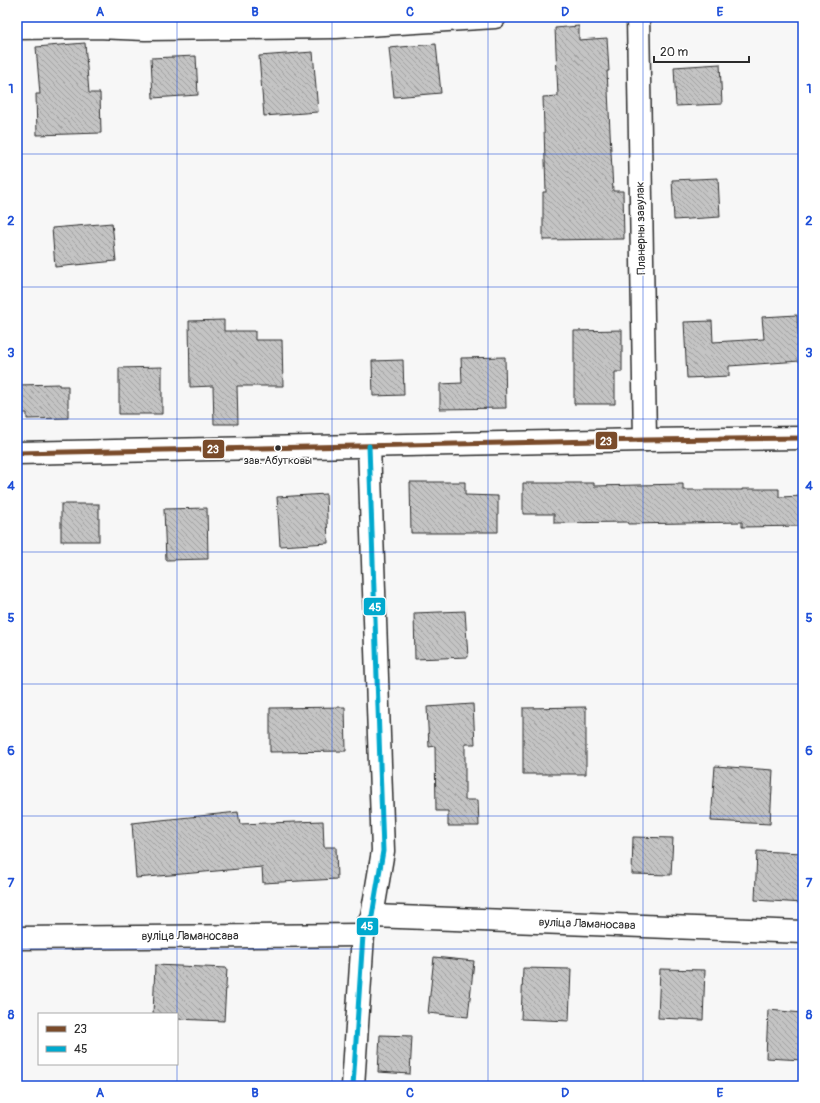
<svg xmlns="http://www.w3.org/2000/svg" width="820" height="1103" font-family="Pangolin,sans-serif">
<style>
.building{fill:url(#building-back-hatch);stroke:#2b2b2b}
.lines{fill:none;stroke-linecap:round;stroke-linejoin:round}
.minor-casing{stroke:#2b2b2b;stroke-width:25}
.minor{stroke:#fff;stroke-width:22}
.bus-1-casing{stroke:#fff;stroke-width:8}
.bus-2-casing{stroke:#fff;stroke-width:8}
.bus-1{stroke:#7a4b2a;stroke-width:5}
.bus-2{stroke:#00a9ce;stroke-width:5}
.grid{fill:none;stroke:#1d4ed8;stroke-width:1;stroke-opacity:0.55}
.bus-dot{fill:#2b2b2b;stroke:#fff;stroke-width:1.5}
.labels{text-anchor:middle;dominant-baseline:central;stroke-width:3;stroke-linejoin:round;paint-order:stroke}
.bus-label{font-size:11px;fill:#2b2b2b;stroke:#fff}
.street-label{font-size:12px;fill:#2b2b2b;stroke:#fff}
.line-badge{stroke:#fff;stroke-width:1.5}
.badge-label{font-size:11px;text-anchor:middle;font-weight:bold;fill:#fff}
.neatline{fill:none;stroke:#1d4ed8;stroke-width:1.5}
.grid-label{font-size:13px;text-anchor:middle;font-weight:bold;fill:#1d4ed8}
</style>
<defs>
<pattern id="building-back-hatch" width="6" height="6" patternUnits="userSpaceOnUse"><rect width="6" height="6" fill="#c4c4c4"/><path d="M-1 5l2 2M0 0l6 6M5-1l2 2" fill="none" stroke="#9f9f9f"/></pattern>
</defs>
<rect width="100%" height="100%" fill="#f7f7f7"/>
<filter id="ink" filterUnits="userSpaceOnUse"><feTurbulence type="fractalNoise" baseFrequency=".025" numOctaves="2"/><feDisplacementMap in="SourceGraphic" scale="8" xChannelSelector="R" yChannelSelector="G"/><feConvolveMatrix kernelMatrix="1 2 1 2 8 2 1 2 1" color-interpolation-filters="sRGB"/></filter>
<g filter="url(#ink)">
<g class="building">
<polygon points="579,26 579,40 607,38 609,71 607,71 613,191 623,191 624,239 543,240 543,192 546,192 543,97 558,96 555,28"/>
<polygon points="85,43 89,93 100,93 101,133 37,135 36,94 40,94 36,47"/>
<polygon points="436,44 441,93 394,97 389,48"/>
<polygon points="313,52 318,112 264,116 259,56"/>
<polygon points="196,56 198,95 153,98 151,58"/>
<polygon points="720,64 722,104 676,106 674,67"/>
<polygon points="718,178 720,217 674,220 672,180"/>
<polygon points="112,223 116,261 55,267 52,228"/>
<polygon points="797,315 800,361 729,366 729,376 687,378 684,322 712,321 713,342 764,339 762,317"/>
<polygon points="224,320 224,331 255,331 255,340 282,340 283,386 237,386 238,424 214,424 213,386 190,387 189,321"/>
<polygon points="622,330 622,372 615,372 615,404 574,404 574,331"/>
<polygon points="505,357 506,408 440,409 440,384 462,383 461,358"/>
<polygon points="403,360 404,395 373,396 372,361"/>
<polygon points="162,367 162,414 119,414 119,368"/>
<polygon points="59,384 59,386 68,386 68,418 27,419 27,413 17,413 17,385"/>
<polygon points="410,482 465,482 465,495 498,496 498,532 465,532 465,533 411,533"/>
<polygon points="523,483 594,483 594,486 683,484 683,490 742,490 742,489 779,489 779,497 803,496 803,526 742,527 742,522 628,524 627,522 554,523 554,514 523,514"/>
<polygon points="326,494 328,543 280,546 277,497"/>
<rect x="61" y="504" width="38" height="37"/>
<polygon points="207,508 208,559 166,560 164,509"/>
<polygon points="465,611 468,657 415,659 414,613"/>
<polygon points="473,704 475,744 465,744 465,800 478,800 479,826 448,826 448,811 436,811 435,746 429,747 427,707"/>
<polygon points="345,707 346,751 270,752 270,708"/>
<polygon points="586,707 586,774 523,774 523,708"/>
<polygon points="715,766 773,770 770,824 711,821"/>
<polygon points="238,812 240,824 323,821 324,847 336,847 337,879 263,883 262,867 136,878 132,823"/>
<polygon points="633,837 673,838 671,875 632,874"/>
<polygon points="757,851 803,853 803,903 755,900"/>
<polygon points="434,957 474,961 468,1017 428,1013"/>
<polygon points="155,965 227,968 224,1021 177,1019 177,1014 153,1014"/>
<polygon points="523,968 571,969 569,1021 521,1019"/>
<polygon points="660,969 705,970 703,1020 658,1018"/>
<polygon points="768,1010 803,1013 803,1060 766,1058"/>
<polygon points="380,1035 412,1036 410,1074 378,1072"/>
</g>
<g class="lines">
<defs>
<g id="minor">
<polyline points="638,17 645,440"/>
<polyline points="17,28 97,27 145,29 336,27 495,17"/>
<polyline points="17,453 645,440 803,438"/>
<polyline points="372,916 803,932"/>
<polyline points="17,938 363,935"/>
<polyline points="353,1086 363,935 372,916 383,851 369,446"/>
</g>
</defs>
<use href="#minor" class="minor-casing"/>
<use href="#minor" class="minor"/>
<defs>
<polyline id="bus-1" points="17,453 645,440 803,438"/>
<polyline id="bus-2" points="353,1086 363,935 372,916 383,851 369,446"/>
</defs>
<use href="#bus-1" class="bus-1-casing"/>
<use href="#bus-2" class="bus-2-casing"/>
<use href="#bus-1" class="bus-1"/>
<use href="#bus-2" class="bus-2"/>
</g>
</g>
<path class="grid" d="M177,17V1086M332,17V1086M488,17V1086M643,17V1086M17,154H803M17,287H803M17,419H803M17,552H803M17,684H803M17,816H803M17,949H803"/>
<circle class="bus-dot" cx="278" cy="448" r="3.5"/>
<g class="labels">
<g class="bus-label">
<text x="278" y="460">зав. Абутковы</text>
</g>
<g class="street-label">
<text transform="translate(641 228) rotate(-91)">Планерны завулак</text>
<text transform="translate(587 924) rotate(2)">вуліца Ламаносава</text>
<text x="190" y="936">вуліца Ламаносава</text>
</g>
</g>
<g class="line-badge">
<rect x="595" y="431" width="23" height="19" rx="4" fill="#7a4b2a"/>
<rect x="202" y="439" width="23" height="20" rx="4" fill="#7a4b2a"/>
<rect x="363" y="597" width="23" height="19" rx="4" fill="#00a9ce"/>
<rect x="356" y="917" width="23" height="19" rx="4" fill="#00a9ce"/>
</g>
<g class="badge-label">
<text x="606" y="445">23</text>
<text x="213" y="453">23</text>
<text x="375" y="611">45</text>
<text x="367" y="930">45</text>
</g>
<rect width="820" height="1103" fill="none" stroke="#fff" stroke-width="44"/>
<rect x="38" y="1013" width="140" height="52" fill="#ffffff" stroke="#aaaaaa"/>
<rect x="46" y="1026" width="20" height="6" fill="#7a4b2a" stroke="#aaaaaa"/>
<text x="74" y="1033" font-size="12" fill="#2b2b2b">23</text>
<rect x="46" y="1046" width="20" height="6" fill="#00a9ce" stroke="#aaaaaa"/>
<text x="74" y="1053" font-size="12" fill="#2b2b2b">45</text>
<path d="M654 56v6h95v-6" fill="none" stroke="#2b2b2b" stroke-width="2"/>
<text x="660" y="56" font-size="12" fill="#2b2b2b" stroke="#ffffff" stroke-width="3" paint-order="stroke">20 m</text>
<rect x="22" y="22" width="776" height="1059" class="neatline"/>
<g class="grid-label">
<text x="100" y="16">A</text>
<text x="255" y="16">B</text>
<text x="410" y="16">C</text>
<text x="565" y="16">D</text>
<text x="720" y="16">E</text>
<text x="11" y="93">1</text>
<text x="809" y="93">1</text>
<text x="11" y="225">2</text>
<text x="809" y="225">2</text>
<text x="11" y="357">3</text>
<text x="809" y="357">3</text>
<text x="11" y="490">4</text>
<text x="809" y="490">4</text>
<text x="11" y="622">5</text>
<text x="809" y="622">5</text>
<text x="11" y="755">6</text>
<text x="809" y="755">6</text>
<text x="11" y="887">7</text>
<text x="809" y="887">7</text>
<text x="11" y="1019">8</text>
<text x="809" y="1019">8</text>
<text x="100" y="1097">A</text>
<text x="255" y="1097">B</text>
<text x="410" y="1097">C</text>
<text x="565" y="1097">D</text>
<text x="720" y="1097">E</text>
</g>
</svg>
